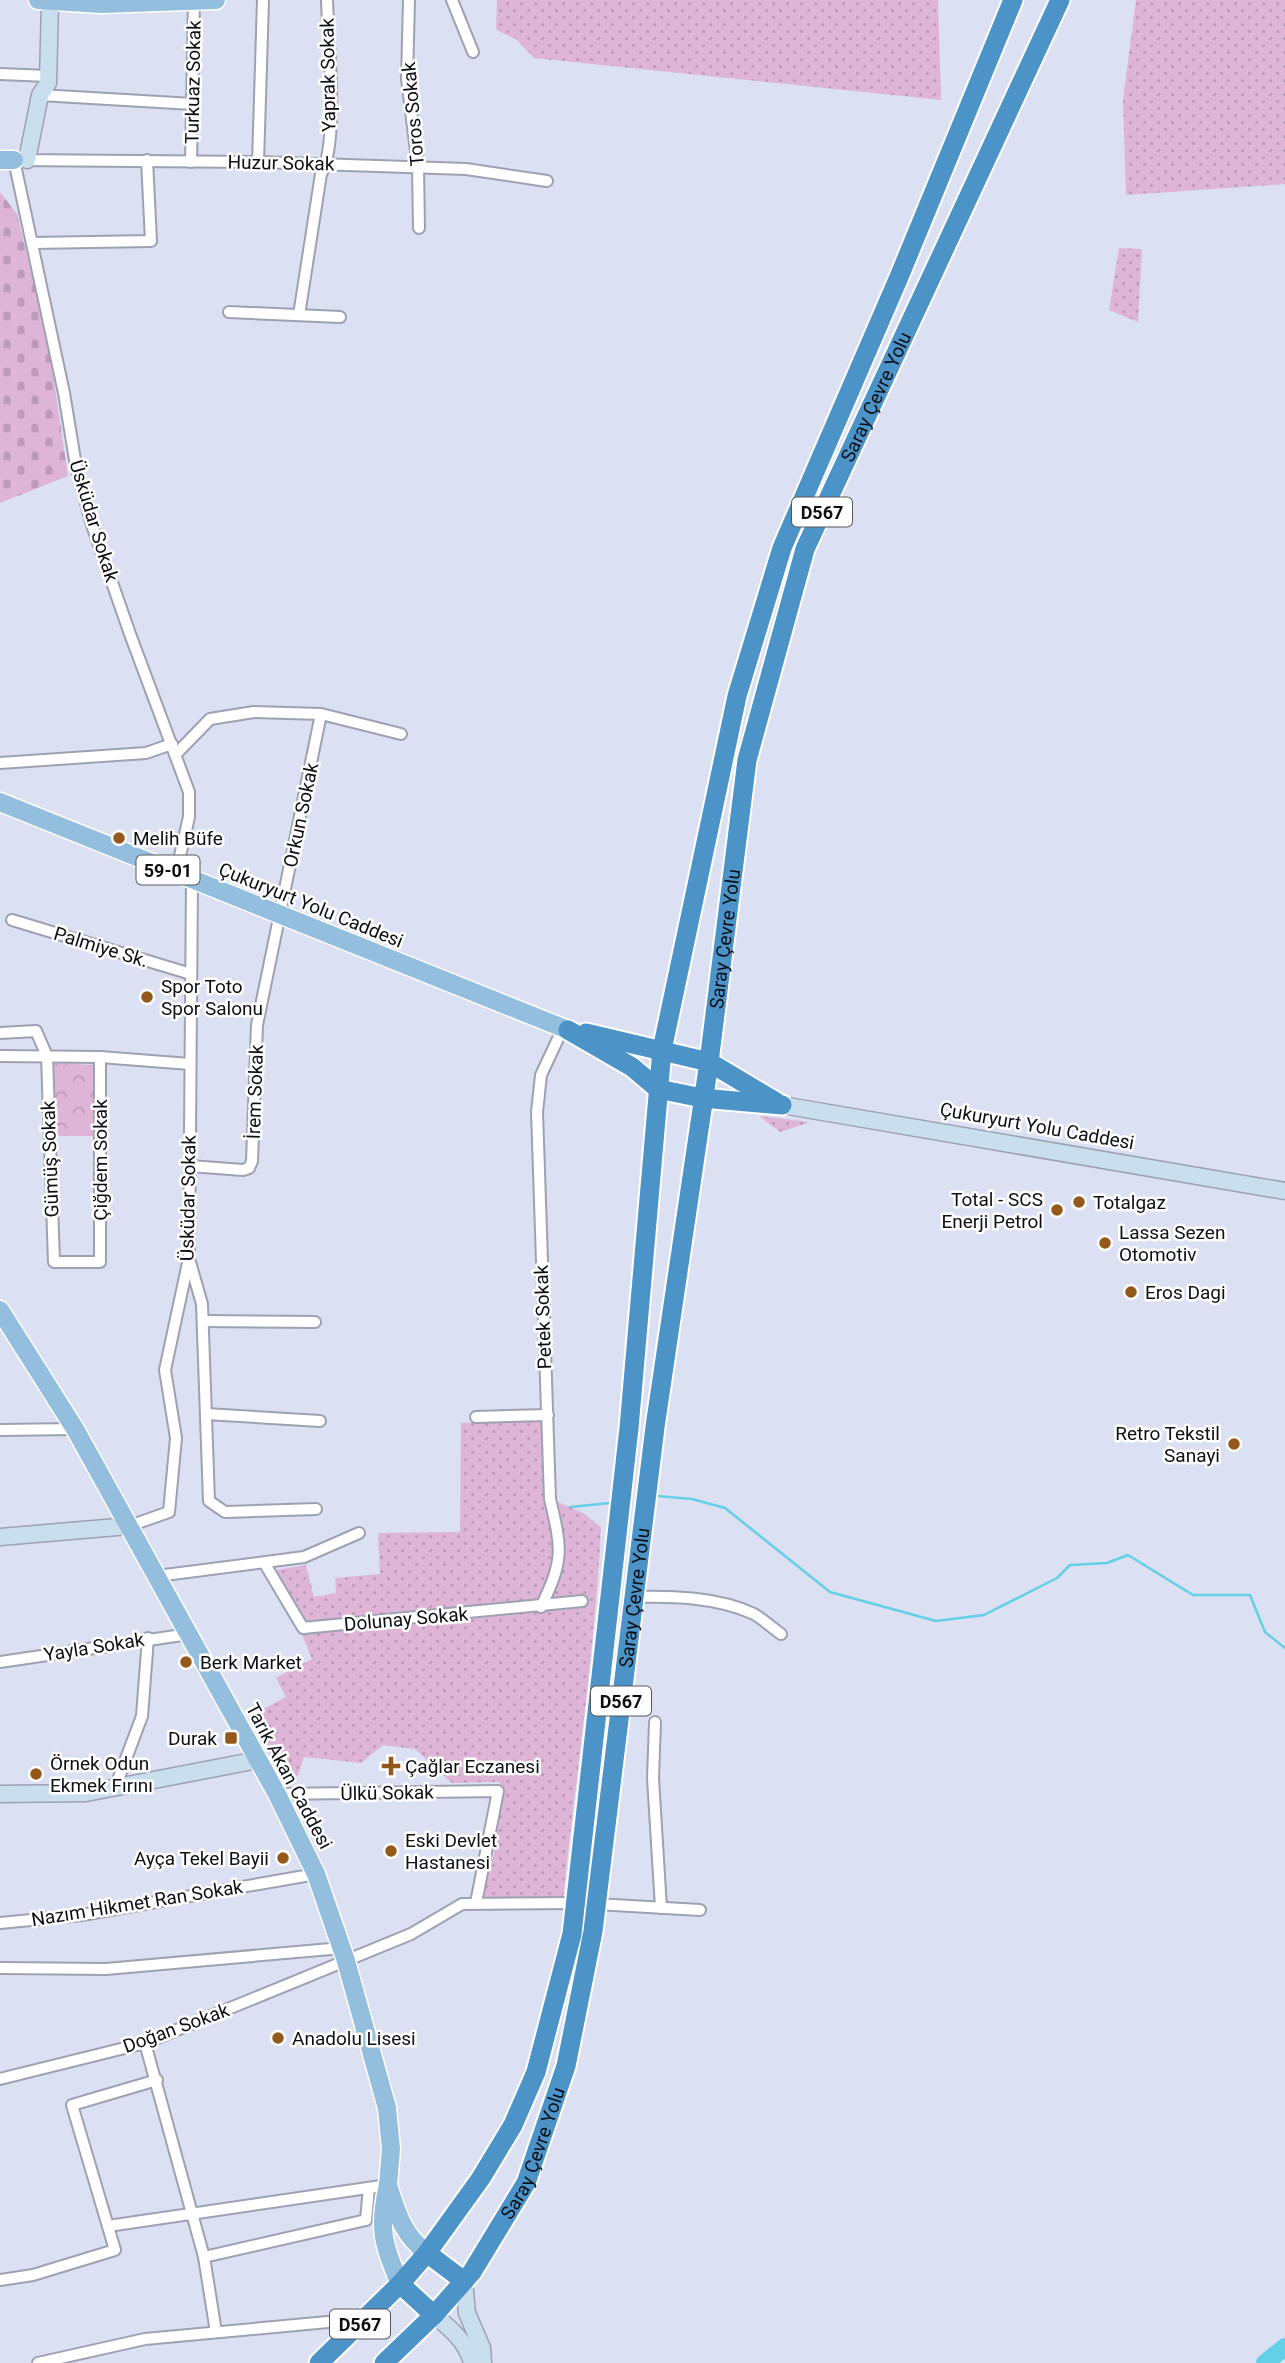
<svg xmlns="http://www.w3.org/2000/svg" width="1285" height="2363" font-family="Roboto,sans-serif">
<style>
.grass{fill:url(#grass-dots)}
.cemetery{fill:url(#cemetery-stones)}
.park{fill:url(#park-crowns)}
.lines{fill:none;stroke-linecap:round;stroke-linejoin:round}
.stream{stroke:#64d0e7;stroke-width:2.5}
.river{stroke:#64d0e7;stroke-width:18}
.street-casing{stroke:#9da2b3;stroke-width:14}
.secondary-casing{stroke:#9da2b3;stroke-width:19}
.primary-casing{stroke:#fff;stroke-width:21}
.highway-casing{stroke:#fff;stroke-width:23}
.street{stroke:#fff;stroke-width:10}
.secondary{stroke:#c9dfee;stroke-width:16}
.primary{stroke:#94bede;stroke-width:18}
.highway{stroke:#4c93c8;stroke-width:19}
.poi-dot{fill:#94581a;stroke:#fff;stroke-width:2.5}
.labels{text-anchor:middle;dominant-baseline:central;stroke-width:5;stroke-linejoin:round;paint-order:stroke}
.shield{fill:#fff;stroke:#56575b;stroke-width:2}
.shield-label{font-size:18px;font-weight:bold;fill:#0d0f15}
.street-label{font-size:19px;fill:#0d0f15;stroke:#fff}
.poi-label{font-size:19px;fill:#0d0f15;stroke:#fff;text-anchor:start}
</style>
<defs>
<pattern id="grass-dots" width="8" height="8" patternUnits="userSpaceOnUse" patternTransform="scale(1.75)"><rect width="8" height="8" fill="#deb5d7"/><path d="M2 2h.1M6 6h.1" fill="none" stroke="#bd9ab8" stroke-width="1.8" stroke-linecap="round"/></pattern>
<pattern id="cemetery-stones" width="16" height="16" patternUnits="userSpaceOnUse" patternTransform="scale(1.75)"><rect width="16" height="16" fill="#deb5d7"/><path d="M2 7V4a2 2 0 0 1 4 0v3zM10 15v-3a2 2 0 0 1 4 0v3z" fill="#bd9ab8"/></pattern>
<pattern id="park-crowns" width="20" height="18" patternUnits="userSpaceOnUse" patternTransform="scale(1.75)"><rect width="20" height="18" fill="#deb5d7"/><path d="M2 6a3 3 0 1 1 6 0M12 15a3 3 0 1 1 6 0" fill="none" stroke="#bd9ab8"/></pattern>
</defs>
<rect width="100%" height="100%" fill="#dbe0f2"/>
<g class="grass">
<polygon points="497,0 938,0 941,100 534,58 516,39 496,30"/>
<polygon points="1136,0 1285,0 1285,184 1126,195 1123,100"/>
<polygon points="1119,248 1142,249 1138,322 1109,310"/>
<polygon points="759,1116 810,1122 780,1132"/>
<path d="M537,1419L543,1424L556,1501L583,1513L601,1527C595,1652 576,1775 563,1899H481L495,1850L502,1787L499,1782L452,1783L415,1749L383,1745L361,1763L304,1757L298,1775L289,1788L250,1716L286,1697L276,1678L312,1659L276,1570L306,1565L314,1597L336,1593L335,1578L380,1574L378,1533L460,1532L461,1423Z"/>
</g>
<polygon class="cemetery" points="0,192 17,214 48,340 68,476 0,503"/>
<polygon class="park" points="51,1063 96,1065 98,1136 53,1136"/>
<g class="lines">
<g class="stream">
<polyline points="657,1496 692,1499 725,1508 830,1592 936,1621 984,1615 1057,1578 1070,1565 1107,1563 1128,1555 1193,1595 1250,1595 1265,1632 1285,1648"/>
<polyline points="570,1507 610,1503"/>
</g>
<polyline class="river" points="1265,2363 1285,2347"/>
<defs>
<g id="street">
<polyline points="409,0 407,79 418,167 419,228"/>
<polyline points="452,0 473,52"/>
<polyline points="0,74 48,76"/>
<polyline points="40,95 193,104"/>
<polyline points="191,162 194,0"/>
<polyline points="258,162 263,0"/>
<polyline points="32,243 151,241 147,160"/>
<polyline points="229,312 340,317"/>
<path d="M299,315L321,174C339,145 328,39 327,0"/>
<polyline points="176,754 210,719 254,712 321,714 401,734"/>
<polyline points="0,763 146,753 172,744"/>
<polyline points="176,873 189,817 189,792 130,634 92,525 76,466 64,393 14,160 258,162 466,169 547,181"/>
<polyline points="12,920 191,974"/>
<polyline points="0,1033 36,1031 47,1056 54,1262 100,1262 100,1057"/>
<polyline points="0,1056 100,1057 190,1064"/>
<polyline points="190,1166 243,1170 249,1168 252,1161 257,1025 321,714"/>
<polyline points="190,1262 202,1304 209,1501 225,1512 316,1509"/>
<polyline points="203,1321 315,1322"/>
<polyline points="206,1414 320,1421"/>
<polyline points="476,1417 548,1415"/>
<polyline points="0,1430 75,1429"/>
<polyline points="129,1526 169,1512 176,1438 165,1370 189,1258 192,880"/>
<polyline points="265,1564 303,1628 582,1601"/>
<polyline points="157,1576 304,1557 359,1533"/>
<path d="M634,1597C672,1596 718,1597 754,1614C763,1619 772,1628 781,1634"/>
<path d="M541,1607C564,1559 562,1550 550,1499L537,1112L541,1075L563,1028"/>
<polyline points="0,1662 189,1634"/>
<polyline points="655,1722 653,1778 661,1908"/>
<polyline points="115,1788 142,1716 148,1638"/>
<polyline points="277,1794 498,1791 476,1903"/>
<polyline points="596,1904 700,1910"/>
<polyline points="0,1923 82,1915 316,1874"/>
<polyline points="0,1968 106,1969 342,1948"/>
<polyline points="145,2043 204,2257 216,2332"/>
<polyline points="0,2079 145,2043 411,1934 462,1904 576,1903"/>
<polyline points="108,2226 388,2185"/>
<polyline points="204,2257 366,2220 369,2188"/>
<polyline points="0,2280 33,2275 115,2250 72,2105 157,2080"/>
<polyline points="38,2363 145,2339 360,2319"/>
</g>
<g id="secondary">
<polyline points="27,160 40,95 48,83 50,1"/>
<polyline points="782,1105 1285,1191"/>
<polyline points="0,1537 129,1526"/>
<polyline points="0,1794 86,1793 258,1760"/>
<polyline points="464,2281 467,2313 482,2348 483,2363"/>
<path d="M434,2315C450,2328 467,2342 472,2363"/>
</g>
<g id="primary">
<polyline points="38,0 101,4 216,0"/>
<polyline points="0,160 14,160"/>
<polyline points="0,802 568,1030"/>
<polyline points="0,1310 75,1429 277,1794 316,1874 346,1961 387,2108 391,2149 388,2185"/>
<path d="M400,2284C383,2245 378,2228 388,2185C397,2213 402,2234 427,2253"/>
</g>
<g id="highway">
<polyline points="568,1030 632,1067 658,1089 702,1098 782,1105"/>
<polyline points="586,1033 709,1062 776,1102"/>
<polyline points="427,2253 464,2281"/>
<polyline points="400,2284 434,2315"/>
<polyline points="319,2363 400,2284 427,2253 481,2178 513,2125 536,2072 572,1934 629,1428 662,1050 737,696 782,548 899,277 1013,0"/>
<path id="s1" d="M384,2363L434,2315L472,2272L526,2183L566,2066L593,1931L655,1427L709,1062L747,760L805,549L1060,0"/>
</g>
</defs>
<use href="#street" class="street-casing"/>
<use href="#secondary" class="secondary-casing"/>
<use href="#primary" class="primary-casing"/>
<use href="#highway" class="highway-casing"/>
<use href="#street" class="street"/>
<use href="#secondary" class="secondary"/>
<use href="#primary" class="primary"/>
<use href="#highway" class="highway"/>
</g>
<g class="poi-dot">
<circle cx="119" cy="838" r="7"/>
<circle cx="147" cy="997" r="7"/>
<circle cx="1079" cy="1202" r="7"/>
<circle cx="1057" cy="1210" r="7"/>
<circle cx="1105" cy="1243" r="7"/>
<circle cx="1131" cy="1292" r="7"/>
<circle cx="1234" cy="1444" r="7"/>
<circle cx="186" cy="1662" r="7"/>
<rect x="224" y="1731" width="14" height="14" rx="3.5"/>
<path d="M387.5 1755.5h7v7h7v7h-7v7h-7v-7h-7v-7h7z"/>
<circle cx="36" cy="1774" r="7"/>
<circle cx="391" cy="1851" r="7"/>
<circle cx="283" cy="1858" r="7"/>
<circle cx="278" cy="2038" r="7"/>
</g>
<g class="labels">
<g class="shield">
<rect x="792" y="497.5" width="60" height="29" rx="5"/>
<rect x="136.5" y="855.5" width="63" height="29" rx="5"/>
<rect x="591" y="1686.5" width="60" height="29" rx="5"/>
<rect x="330" y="2309.5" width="60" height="29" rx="5"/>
</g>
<g class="shield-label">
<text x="822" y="512">D567</text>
<text x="168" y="870">59-01</text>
<text x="621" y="1701">D567</text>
<text x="360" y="2324">D567</text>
</g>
<g class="street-label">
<text transform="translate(328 75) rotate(-91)">Yaprak Sokak</text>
<text transform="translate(193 82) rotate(-89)">Turkuaz Sokak</text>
<text transform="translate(413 114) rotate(-95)">Toros Sokak</text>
<text transform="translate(281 163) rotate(1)">Huzur Sokak</text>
<text stroke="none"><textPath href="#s1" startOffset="2060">Saray Çevre Yolu</textPath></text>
<text transform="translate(94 521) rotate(73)">Üsküdar Sokak</text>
<text transform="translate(301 815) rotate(-78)">Orkun Sokak</text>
<text transform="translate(311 905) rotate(22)">Çukuryurt Yolu Caddesi</text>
<text stroke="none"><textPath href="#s1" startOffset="1493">Saray Çevre Yolu</textPath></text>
<text transform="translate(101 947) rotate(17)">Palmiye Sk.</text>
<text transform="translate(255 1092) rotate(-88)">İrem Sokak</text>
<text transform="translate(1037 1126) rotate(10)">Çukuryurt Yolu Caddesi</text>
<text transform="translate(50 1159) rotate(-92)">Gümüş Sokak</text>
<text transform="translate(100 1160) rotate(-90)">Çiğdem Sokak</text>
<text transform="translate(188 1198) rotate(-89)">Üsküdar Sokak</text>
<text transform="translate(543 1317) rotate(-92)">Petek Sokak</text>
<text stroke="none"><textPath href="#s1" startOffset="828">Saray Çevre Yolu</textPath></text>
<text transform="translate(406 1619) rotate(-5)">Dolunay Sokak</text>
<text transform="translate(94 1647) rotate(-9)">Yayla Sokak</text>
<text transform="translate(289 1776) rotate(62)">Tarık Akan Caddesi</text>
<text transform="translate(387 1793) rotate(-1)">Ülkü Sokak</text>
<text transform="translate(137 1903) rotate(-9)">Nazım Hikmet Ran Sokak</text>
<text transform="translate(176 2028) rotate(-20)">Doğan Sokak</text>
<text stroke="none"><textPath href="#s1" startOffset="261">Saray Çevre Yolu</textPath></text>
</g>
<g class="poi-label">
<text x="133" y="838">Melih Büfe</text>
<text x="161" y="986">Spor Toto<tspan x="161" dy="22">Spor Salonu</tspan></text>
<text x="1043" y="1199" text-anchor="end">Total - SCS<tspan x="1043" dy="22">Enerji Petrol</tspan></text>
<text x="1093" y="1202">Totalgaz</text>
<text x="1119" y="1232">Lassa Sezen<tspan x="1119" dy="22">Otomotiv</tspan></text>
<text x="1145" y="1292">Eros Dagi</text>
<text x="1220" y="1433" text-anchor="end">Retro Tekstil<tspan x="1220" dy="22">Sanayi</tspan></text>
<text x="200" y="1662">Berk Market</text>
<text x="217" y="1738" text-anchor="end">Durak</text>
<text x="50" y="1763">Örnek Odun<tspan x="50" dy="22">Ekmek Fırını</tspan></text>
<text x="405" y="1766">Çağlar Eczanesi</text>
<text x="405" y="1840">Eski Devlet<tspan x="405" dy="22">Hastanesi</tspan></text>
<text x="269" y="1858" text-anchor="end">Ayça Tekel Bayii</text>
<text x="292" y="2038">Anadolu Lisesi</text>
</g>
</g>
</svg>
